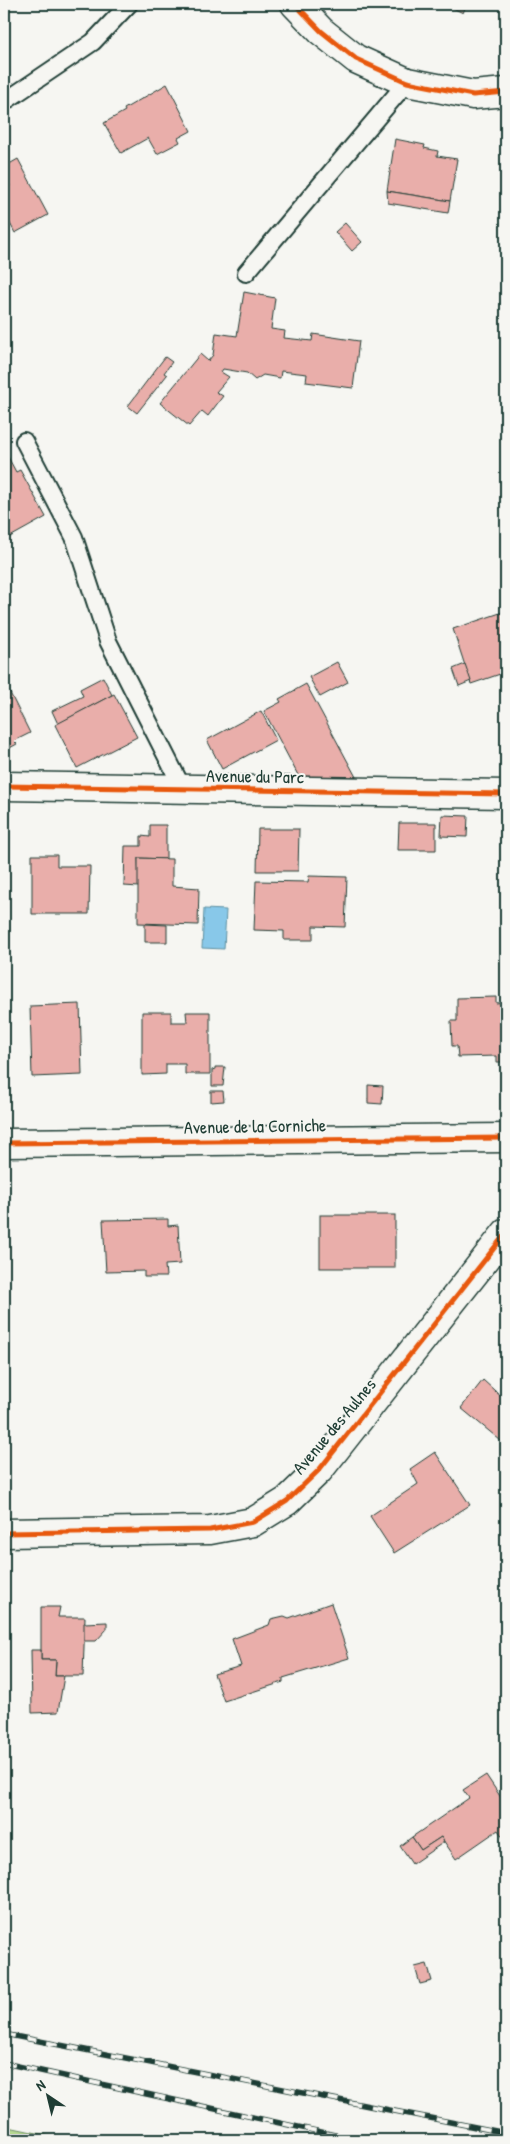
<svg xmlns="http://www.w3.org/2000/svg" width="510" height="2144" font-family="'Patrick Hand',sans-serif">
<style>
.green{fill:#b7d993;stroke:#6b8b64}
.water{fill:#88c8e9;stroke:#5e90a1}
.building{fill:#e9aeaa;stroke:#1f3d34}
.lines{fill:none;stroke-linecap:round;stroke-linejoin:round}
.lane-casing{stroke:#1f3d34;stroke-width:20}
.street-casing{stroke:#1f3d34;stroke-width:31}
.lane{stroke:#f6f6f2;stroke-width:16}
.street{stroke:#f6f6f2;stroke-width:28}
.rail-casing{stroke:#1f3d34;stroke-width:5.5}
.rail{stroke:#f6f6f2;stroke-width:4;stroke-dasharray:11;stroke-linecap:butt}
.cycleway-casing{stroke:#f6f6f2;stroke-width:8}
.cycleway{stroke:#e8590c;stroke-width:5}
.labels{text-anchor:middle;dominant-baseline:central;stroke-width:4;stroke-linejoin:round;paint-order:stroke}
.street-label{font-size:18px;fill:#1f3d34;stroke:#f6f6f2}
</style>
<rect width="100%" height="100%" fill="#f6f6f2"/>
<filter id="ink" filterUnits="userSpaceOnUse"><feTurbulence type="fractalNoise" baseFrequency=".02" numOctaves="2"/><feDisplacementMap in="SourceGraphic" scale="10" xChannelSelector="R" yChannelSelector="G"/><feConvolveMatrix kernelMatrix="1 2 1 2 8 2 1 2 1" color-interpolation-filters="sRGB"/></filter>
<g filter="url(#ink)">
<polygon class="green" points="4,2126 70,2140 4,2140"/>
<polygon class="water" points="204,909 226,910 224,949 202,948"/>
<g class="building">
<polygon points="445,4 467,4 463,13"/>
<polygon points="167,84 191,131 178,138 180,142 157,154 148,138 121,153 104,123 125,111 124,109"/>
<polygon points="395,139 425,145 424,148 438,151 437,156 457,159 450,201 387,191"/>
<polygon points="502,157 506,157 506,205 503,205"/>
<polygon points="18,159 48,215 15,233 4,212 4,189 10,186 4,173 4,167"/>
<polygon points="387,191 450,201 448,213 388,203"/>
<polygon points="345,223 362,242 352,251 335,232"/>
<polygon points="244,292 275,298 271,329 285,331 284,338 312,341 313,334 359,341 353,388 306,382 307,374 281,371 280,378 263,375 255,380 247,373 223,369 221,372 229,377 216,392 223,396 208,416 202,411 189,426 160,403 200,354 208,361 213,355 216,333 237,336"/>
<polygon points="165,357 172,362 164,373 167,375 137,413 128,406"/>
<polygon points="8,457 16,472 20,470 46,517 10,537 4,525 4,459"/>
<polygon points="506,611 506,672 471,684 453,629"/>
<polygon points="337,662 348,682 320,697 309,677"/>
<polygon points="465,664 471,681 459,686 453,669"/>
<polygon points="103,677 112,695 58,724 52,711 83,696 80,689"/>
<polygon points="5,683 30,733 14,741 17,744 4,751"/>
<polygon points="306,684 356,777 299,777 264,711 281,702 279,699"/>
<polygon points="114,694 137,737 77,768 55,725"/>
<polygon points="261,711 276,740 222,769 207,740"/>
<polygon points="442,815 468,816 467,837 441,836"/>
<polygon points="399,823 436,823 436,850 398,850"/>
<polygon points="150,825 166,825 166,859 138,858 139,887 124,886 125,846 141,846 141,836 150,837"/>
<polygon points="258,829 299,829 298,871 257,871"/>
<polygon points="32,855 57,855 57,866 90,866 89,914 32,914"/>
<polygon points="138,858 172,859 172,886 199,888 198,925 138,923"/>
<polygon points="309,876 347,877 345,927 313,926 313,940 284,940 284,931 254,930 256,881 308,882"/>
<polygon points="145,924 167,925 167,942 145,942"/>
<polygon points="496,997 496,1003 506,1002 506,1062 497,1062 497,1056 458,1057 457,1046 452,1046 451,1021 457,1021 457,998"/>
<polygon points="80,1004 82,1075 32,1077 30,1006"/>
<polygon points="142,1012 171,1012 171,1022 187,1022 186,1012 210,1012 210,1074 185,1074 185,1064 166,1064 166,1074 142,1075"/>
<polygon points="215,1067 225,1067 223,1086 212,1086 212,1070 215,1069"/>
<polygon points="368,1085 383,1086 382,1104 368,1103"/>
<polygon points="211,1091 223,1091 224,1101 211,1102"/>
<rect x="320" y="1215" width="75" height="53"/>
<polygon points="168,1219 168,1226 178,1225 180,1264 165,1265 166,1277 144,1277 144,1271 106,1272 103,1220"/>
<polygon points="483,1380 506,1401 506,1445 461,1408"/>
<polygon points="435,1452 470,1505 394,1553 370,1516 418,1484 410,1469"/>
<polygon points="331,1603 349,1658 283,1678 283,1682 224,1701 214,1674 241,1666 232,1639 269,1625 271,1619 284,1616 289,1618"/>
<polygon points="41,1607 60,1607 58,1617 85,1617 83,1676 55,1676 56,1660 41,1660"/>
<polygon points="107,1622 107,1629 96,1641 84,1641 84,1623"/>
<polygon points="31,1650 41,1650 41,1660 56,1660 55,1676 64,1676 58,1712 32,1713"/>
<polygon points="486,1775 502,1799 506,1796 506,1842 498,1830 456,1859 441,1837 421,1850 412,1837 469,1798 463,1790"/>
<polygon points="412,1837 421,1850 441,1837 444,1842 412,1864 400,1846"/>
<polygon points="427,1964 432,1981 420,1984 415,1967"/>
</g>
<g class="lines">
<defs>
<g id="lane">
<polyline points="4,102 93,42 129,4"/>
<polyline points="246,273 407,82"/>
<polyline points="24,441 74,537 108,641 183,789"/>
</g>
<g id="street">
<polyline points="295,4 321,31 356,59 407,82 473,95 506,92"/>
<polyline points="4,786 506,794"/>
<polyline points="4,1143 506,1138"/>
<polyline points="4,1533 210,1530 253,1522 287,1501 319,1470 506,1233"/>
</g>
</defs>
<use href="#lane" class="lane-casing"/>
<use href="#street" class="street-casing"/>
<use href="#lane" class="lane"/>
<use href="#street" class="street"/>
<defs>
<g id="rail">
<polyline points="4,2034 506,2133"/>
<polyline points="4,2063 358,2140"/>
</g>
</defs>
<use href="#rail" class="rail-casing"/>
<use href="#rail" class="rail"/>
<defs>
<g id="cycleway">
<polyline points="295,4 321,31 356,59 407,82 473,95 506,92"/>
<polyline points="4,786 506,794"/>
<polyline points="4,1143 506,1138"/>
<polyline points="4,1533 210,1530 253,1522 287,1501 319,1470 506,1233"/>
</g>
</defs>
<use href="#cycleway" class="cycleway-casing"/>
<use href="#cycleway" class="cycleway"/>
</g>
</g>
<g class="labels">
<g class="street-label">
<text transform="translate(255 776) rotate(1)">Avenue du Parc</text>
<text transform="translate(255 1126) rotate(-1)">Avenue de la Corniche</text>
<text transform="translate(334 1426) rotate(-50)">Avenue des Aulnes</text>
</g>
</g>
<rect width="510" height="2144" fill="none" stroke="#f6f6f2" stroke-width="20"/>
<rect x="10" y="10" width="490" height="2124" fill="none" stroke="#1f3d34" stroke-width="2" filter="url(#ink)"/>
<g transform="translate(48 2096) rotate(325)" stroke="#f6f6f2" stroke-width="4" paint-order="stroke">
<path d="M0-4L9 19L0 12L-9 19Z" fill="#1f3d34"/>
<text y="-8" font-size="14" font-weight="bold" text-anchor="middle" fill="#1f3d34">N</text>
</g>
</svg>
